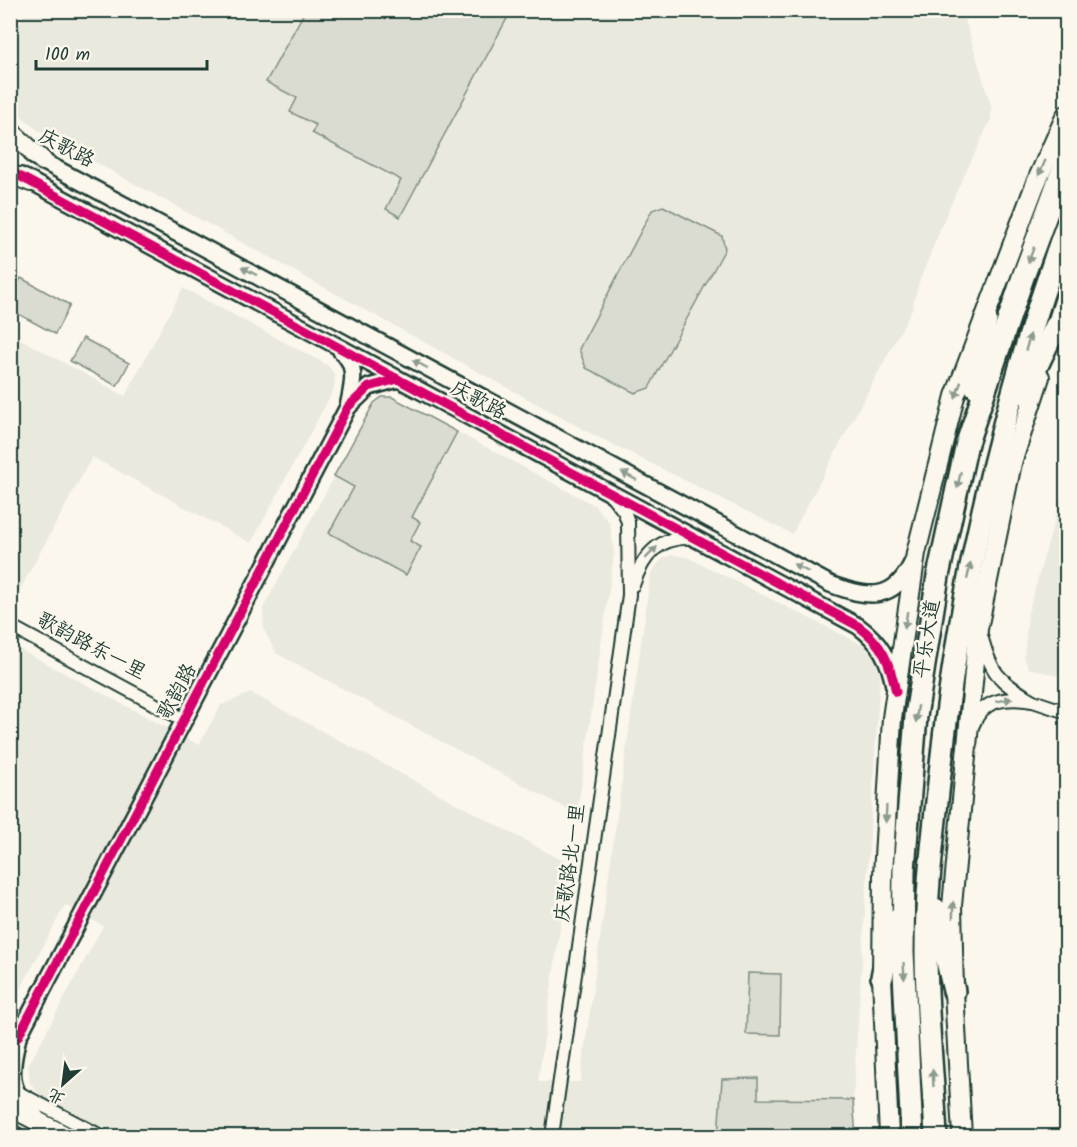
<svg xmlns="http://www.w3.org/2000/svg" width="1077" height="1147" font-family="Kalam,'LXGW WenKai TC',sans-serif">
<style>
.built{fill:#eae9de}
.green{fill:#dbdcd1;stroke:#7d8c82;stroke-width:1.5}
.lines{fill:none;stroke-linecap:round;stroke-linejoin:round}
.minor-casing{stroke:#1f3d34;stroke-width:16}
.tertiary-casing{stroke:#1f3d34;stroke-width:20}
.secondary-casing{stroke:#1f3d34;stroke-width:22}
.trunk-casing{stroke:#1f3d34;stroke-width:26}
.minor{stroke:#fbf7ec;stroke-width:12}
.tertiary{stroke:#fbf7ec;stroke-width:15}
.secondary{stroke:#fbf7ec;stroke-width:18}
.trunk{stroke:#fbf7ec;stroke-width:21}
.cycleway-casing{stroke:#fbf7ec;stroke-width:13}
.cycleway{stroke:#d6006c;stroke-width:9}
.oneway{fill:#8d9a90}
.labels{text-anchor:middle;dominant-baseline:central;stroke-width:5;stroke-linejoin:round;paint-order:stroke}
.street-label{font-size:20px;fill:#1f3d34;stroke:#fbf7ec}
</style>
<rect width="100%" height="100%" fill="#fbf7ec"/>
<filter id="ink" filterUnits="userSpaceOnUse"><feTurbulence type="fractalNoise" baseFrequency=".0167" numOctaves="2"/><feDisplacementMap in="SourceGraphic" scale="12" xChannelSelector="R" yChannelSelector="G"/><feConvolveMatrix kernelMatrix="1 2 1 2 8 2 1 2 1" color-interpolation-filters="sRGB"/></filter>
<g filter="url(#ink)">
<g class="built">
<polygon points="962,10 991,106 991,119 947,212 918,285 912,309 792,534 592,434 40,132 22,117 11,100 11,40 26,11"/>
<polygon points="183,288 329,366 335,376 334,389 251,543 92,457 11,606 11,334 125,396"/>
<polygon points="382,397 392,397 594,505 610,523 614,554 577,814 276,653 264,630 263,608 374,403"/>
<polygon points="1066,480 1066,678 1028,668 1024,656 1028,613"/>
<polygon points="672,555 687,557 865,646 875,660 880,675 853,1100 758,1099 722,1079 718,1136 117,1136 43,1098 30,1083 28,1066 103,926 65,905 11,1007 10,644 199,745 221,705 251,693 569,864 538,1082 580,1082 651,572 663,558"/>
</g>
<g class="green">
<polygon points="305,11 511,11 400,217 386,209 401,180 312,133 316,125 290,112 297,98 266,82"/>
<polygon points="663,206 722,236 725,249 649,388 635,393 586,368 579,349 652,210"/>
<polygon points="21,278 70,305 55,334 11,310 11,298"/>
<polygon points="83,338 129,363 117,386 70,361"/>
<polygon points="382,397 392,397 457,432 412,517 420,522 410,541 421,547 406,575 329,533 354,487 334,476 374,403"/>
<polygon points="748,973 781,974 780,1035 746,1034"/>
<polygon points="758,1078 758,1099 853,1100 856,1136 718,1136 722,1079"/>
</g>
<g class="lines">
<defs>
<g id="minor">
<path d="M633,585C643,555 659,536 693,538"/>
<polyline points="10,626 184,720"/>
<polyline points="1033,701 1066,712"/>
<path d="M973,725C983,698 1008,697 1033,701C998,680 991,674 981,635"/>
<polyline points="17,1092 101,1136"/>
<polyline points="552,1136 629,595 628,522 624,511 613,497"/>
</g>
<g id="tertiary">
<path d="M33,156L830,584C867,598 894,603 913,561"/>
<path d="M21,176L858,626C880,642 889,659 894,686"/>
<path d="M341,351C359,366 352,387 348,407"/>
<path d="M18,1037C10,1074 7,1089 36,1117"/>
<polyline points="10,1045 18,1037 348,407 369,387 398,379"/>
</g>
<g id="secondary">
<polyline points="10,131 43,161"/>
<polyline points="10,174 31,182"/>
<polyline points="1052,339 1066,295"/>
<polyline points="10,1107 66,1136"/>
<polyline points="10,1134 15,1136"/>
<polyline points="889,1136 882,977 883,875 892,718 916,553 955,396 1035,185 1066,115"/>
<polyline points="962,1136 954,991 952,906 978,629 1012,463 1040,377"/>
</g>
<g id="trunk">
<polyline points="976,387 986,319"/>
<polyline points="1024,393 1056,326"/>
<polyline points="935,909 954,991"/>
<polyline points="882,977 893,921"/>
<polyline points="912,1136 903,952 904,870 916,716 938,576 967,443 1023,277 1066,161"/>
<path d="M936,1136C933,1075 926,1012 926,950C926,894 933,839 939,783C958,593 1001,406 1066,227"/>
</g>
</defs>
<use href="#minor" class="minor-casing"/>
<use href="#tertiary" class="tertiary-casing"/>
<use href="#secondary" class="secondary-casing"/>
<use href="#trunk" class="trunk-casing"/>
<use href="#minor" class="minor"/>
<use href="#tertiary" class="tertiary"/>
<use href="#secondary" class="secondary"/>
<use href="#trunk" class="trunk"/>
<defs>
<g id="cycleway">
<path d="M10,171L858,626C883,644 890,663 896,692"/>
<polyline points="10,1045 18,1037 348,407 369,387 398,379"/>
</g>
</defs>
<use href="#cycleway" class="cycleway-casing"/>
<use href="#cycleway" class="cycleway"/>
</g>
<defs><path id="oneway-solid" d="M-6-.8H1V-3.2L6.5 0L1 3.2V.8H-6Z" transform="scale(1.5)"/></defs>
<g class="oneway">
<use href="#oneway-solid" transform="translate(1042 168) rotate(114)"/>
<use href="#oneway-solid" transform="translate(1031 255) rotate(110)"/>
<use href="#oneway-solid" transform="translate(249 271) rotate(-152)"/>
<use href="#oneway-solid" transform="translate(1028 342) rotate(-74)"/>
<use href="#oneway-solid" transform="translate(420 364) rotate(-152)"/>
<use href="#oneway-solid" transform="translate(958 390) rotate(110)"/>
<use href="#oneway-solid" transform="translate(629 476) rotate(-152)"/>
<use href="#oneway-solid" transform="translate(959 480) rotate(102)"/>
<use href="#oneway-solid" transform="translate(651 553) rotate(-45)"/>
<use href="#oneway-solid" transform="translate(801 568) rotate(-152)"/>
<use href="#oneway-solid" transform="translate(969 571) rotate(-77)"/>
<use href="#oneway-solid" transform="translate(906 620) rotate(98)"/>
<use href="#oneway-solid" transform="translate(1004 700) rotate(-10)"/>
<use href="#oneway-solid" transform="translate(917 714) rotate(97)"/>
<use href="#oneway-solid" transform="translate(886 814) rotate(93)"/>
<use href="#oneway-solid" transform="translate(953 910) rotate(-89)"/>
<use href="#oneway-solid" transform="translate(904 971) rotate(87)"/>
<use href="#oneway-solid" transform="translate(933 1078) rotate(-93)"/>
</g>
</g>
<g class="labels">
<g class="street-label">
<text transform="translate(66 149) rotate(28)">庆歌路</text>
<text transform="translate(478 401) rotate(28)">庆歌路</text>
<text transform="translate(928 639) rotate(-81)">平乐大道</text>
<text transform="translate(91 647) rotate(28)">歌韵路东一里</text>
<text transform="translate(178 692) rotate(-62)">歌韵路</text>
<text transform="translate(571 863) rotate(-82)">庆歌路北一里</text>
</g>
</g>
<rect width="1077" height="1147" fill="none" stroke="#fbf7ec" stroke-width="36"/>
<rect x="18" y="18" width="1041" height="1111" fill="none" stroke="#1f3d34" stroke-width="2" filter="url(#ink)"/>
<g transform="translate(63 1084) rotate(208)" stroke="#fbf7ec" stroke-width="4.5" paint-order="stroke">
<path d="M0-4.5L10 22L0 15L-10 22Z" fill="#1f3d34"/>
<text y="-9" font-size="16" font-weight="bold" text-anchor="middle" fill="#1f3d34">北</text>
</g>
<path d="M36 60v9h171v-9" fill="none" stroke="#1f3d34" stroke-width="3"/>
<text x="45" y="60" font-size="18" fill="#1f3d34" stroke="#fbf7ec" stroke-width="4.5" paint-order="stroke">100 m</text>
</svg>
